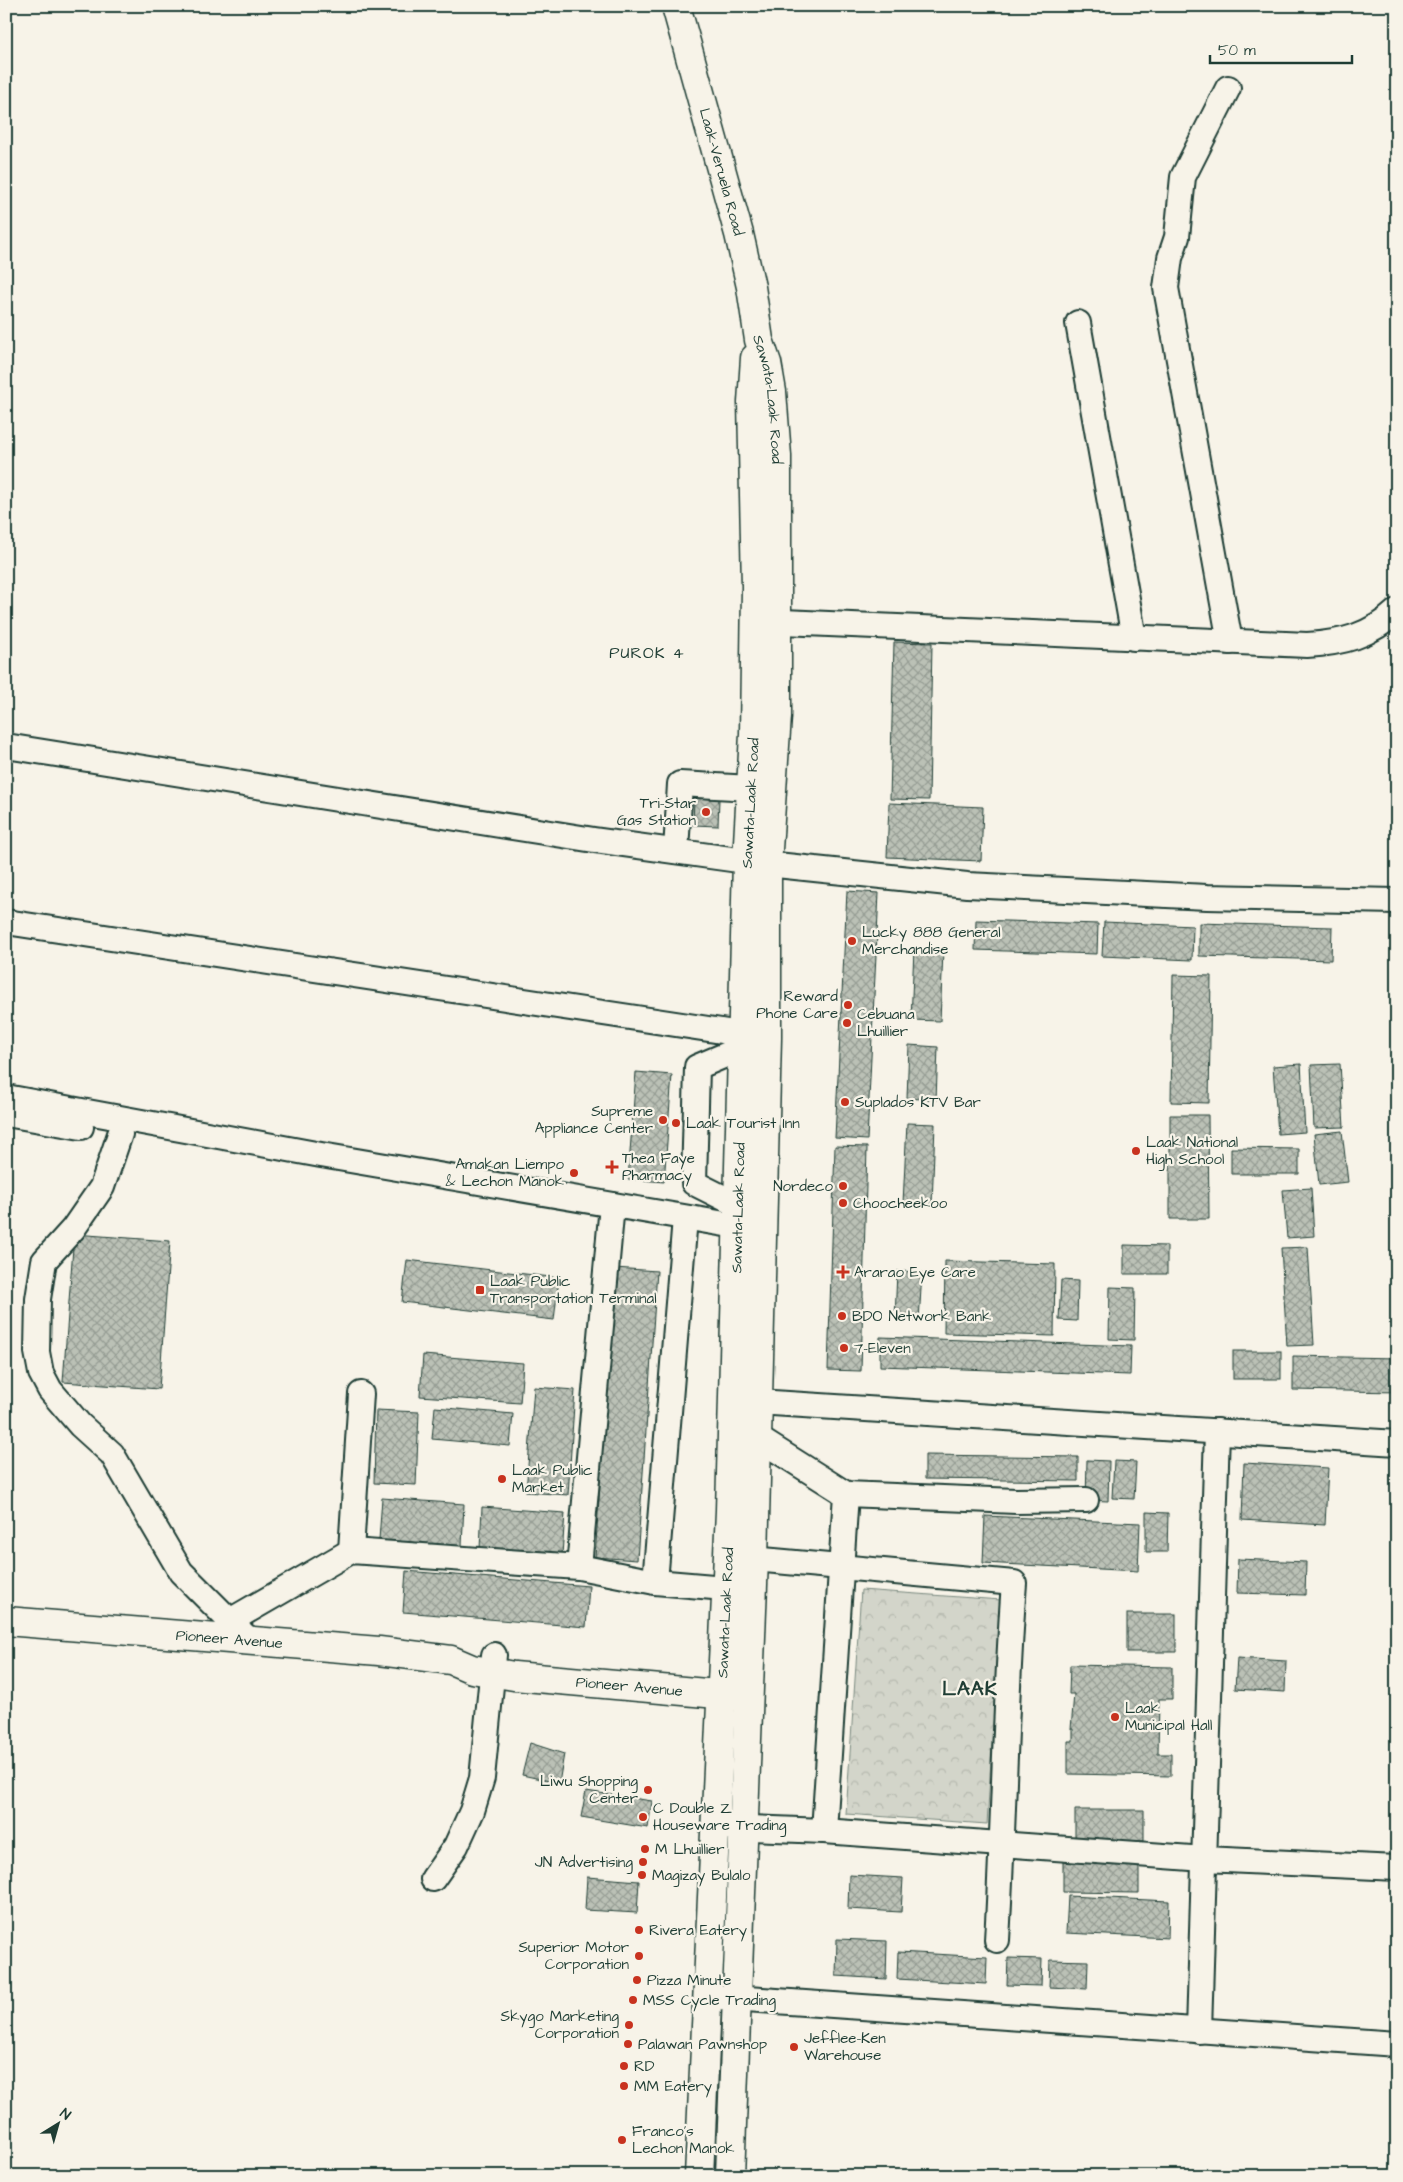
<svg xmlns="http://www.w3.org/2000/svg" width="1403" height="2182" font-family="'Architects Daughter',sans-serif">
<style>
.park{fill:url(#park-crowns);stroke:#79897f}
.building{fill:url(#building-cross-hatch);stroke:#1f3d34}
.lines{fill:none;stroke-linecap:round;stroke-linejoin:round}
.minor-casing{stroke:#1f3d34;stroke-width:28}
.major-casing{stroke:#1f3d34;stroke-width:31}
.minor{stroke:#f7f3e8;stroke-width:24}
.major{stroke:#f7f3e8;stroke-width:28}
.poi-dot{fill:#c8321e;stroke:#f7f3e8;stroke-width:2}
.labels{text-anchor:middle;dominant-baseline:central;stroke-width:4.5;stroke-linejoin:round;paint-order:stroke}
.street-label{font-size:15px;fill:#1f3d34;stroke:#f7f3e8}
.poi-label{font-size:15px;fill:#1f3d34;stroke:#f7f3e8;text-anchor:start}
.neighbourhood-label{font-size:16px;letter-spacing:1px;fill:#1f3d34;stroke:#f7f3e8}
.district-label{font-size:20px;font-weight:bold;letter-spacing:1px;fill:#1f3d34;stroke:#f7f3e8}
</style>
<defs>
<pattern id="park-crowns" width="20" height="18" patternUnits="userSpaceOnUse" patternTransform="scale(1.25)"><rect width="20" height="18" fill="#d3d5ca"/><path d="M2 6a3 3 0 1 1 6 0M12 15a3 3 0 1 1 6 0" fill="none" stroke="#b5b8ae"/></pattern>
<pattern id="building-cross-hatch" width="8" height="8" patternUnits="userSpaceOnUse" patternTransform="scale(1.25)"><rect width="8" height="8" fill="#bbc1b6"/><path d="M0 0l8 8M0 8l8-8" fill="none" stroke="#979e95"/></pattern>
</defs>
<rect width="100%" height="100%" fill="#f7f3e8"/>
<filter id="ink" filterUnits="userSpaceOnUse"><feTurbulence type="fractalNoise" baseFrequency=".02" numOctaves="2"/><feDisplacementMap in="SourceGraphic" scale="10" xChannelSelector="R" yChannelSelector="G"/><feConvolveMatrix kernelMatrix="1 2 1 2 8 2 1 2 1" color-interpolation-filters="sRGB"/></filter>
<g filter="url(#ink)">
<polygon class="park" points="861,1590 1001,1600 987,1824 846,1814"/>
<g class="building">
<polygon points="894,642 932,643 929,800 890,799"/>
<polygon points="694,798 719,799 718,826 693,825"/>
<polygon points="889,803 983,807 981,861 887,857"/>
<polygon points="847,891 879,893 867,1140 835,1138"/>
<polygon points="976,920 1098,924 1097,954 975,950"/>
<polygon points="1104,922 1193,926 1192,960 1102,956"/>
<polygon points="1199,923 1332,927 1331,960 1199,956"/>
<polygon points="914,949 943,951 940,1021 911,1020"/>
<polygon points="1173,975 1211,976 1209,1103 1171,1102"/>
<polygon points="909,1045 938,1047 936,1100 907,1098"/>
<polygon points="1301,1064 1305,1132 1278,1134 1273,1066"/>
<polygon points="1340,1064 1344,1127 1314,1128 1311,1065"/>
<polygon points="636,1072 672,1075 664,1182 628,1179"/>
<polygon points="1170,1115 1208,1115 1209,1219 1170,1219"/>
<polygon points="907,1123 935,1124 932,1205 903,1203"/>
<polygon points="1342,1131 1348,1182 1319,1185 1314,1134"/>
<polygon points="835,1146 867,1147 861,1371 828,1370"/>
<polygon points="1231,1148 1299,1149 1299,1174 1231,1174"/>
<polygon points="1311,1188 1314,1236 1287,1238 1283,1190"/>
<polygon points="74,1234 170,1241 159,1389 63,1382"/>
<polygon points="1124,1245 1167,1246 1167,1274 1124,1274"/>
<polygon points="1308,1247 1314,1345 1287,1346 1281,1248"/>
<polygon points="407,1260 559,1278 554,1320 402,1302"/>
<polygon points="945,1261 1055,1264 1054,1336 944,1333"/>
<polygon points="615,1268 657,1271 637,1560 595,1557"/>
<polygon points="897,1271 922,1272 919,1321 895,1319"/>
<polygon points="1061,1280 1078,1281 1077,1321 1059,1320"/>
<polygon points="1110,1287 1135,1288 1134,1340 1109,1339"/>
<polygon points="880,1337 1131,1346 1130,1375 880,1366"/>
<rect x="1233" y="1351" width="48" height="28"/>
<polygon points="423,1355 523,1363 520,1403 420,1396"/>
<polygon points="1293,1356 1397,1358 1397,1392 1293,1390"/>
<polygon points="534,1387 575,1390 568,1495 526,1492"/>
<polygon points="435,1407 513,1414 510,1446 432,1439"/>
<polygon points="376,1410 419,1412 416,1485 374,1483"/>
<polygon points="925,1455 1078,1457 1078,1481 925,1479"/>
<polygon points="1087,1460 1109,1461 1108,1501 1086,1500"/>
<polygon points="1114,1461 1136,1462 1134,1499 1112,1498"/>
<polygon points="1244,1463 1328,1468 1325,1525 1242,1520"/>
<polygon points="382,1498 464,1504 462,1546 379,1540"/>
<polygon points="482,1507 565,1513 562,1555 480,1549"/>
<polygon points="1146,1512 1168,1513 1167,1552 1146,1552"/>
<polygon points="985,1516 1140,1523 1138,1571 983,1563"/>
<polygon points="1238,1559 1306,1562 1305,1595 1237,1593"/>
<polygon points="406,1571 589,1586 586,1627 403,1612"/>
<rect x="1127" y="1614" width="49" height="38"/>
<polygon points="1237,1658 1286,1661 1285,1692 1235,1689"/>
<polygon points="1070,1665 1172,1667 1172,1699 1159,1699 1158,1754 1171,1754 1171,1776 1068,1774 1068,1741 1073,1741 1073,1729 1071,1729 1074,1694 1069,1694"/>
<polygon points="530,1743 564,1754 559,1783 522,1775"/>
<polygon points="586,1791 652,1801 648,1828 581,1817"/>
<polygon points="1075,1810 1144,1810 1144,1841 1075,1840"/>
<polygon points="1063,1862 1139,1863 1139,1893 1063,1892"/>
<polygon points="849,1875 903,1878 901,1912 848,1909"/>
<polygon points="587,1877 639,1881 637,1913 585,1910"/>
<polygon points="1068,1896 1169,1901 1168,1938 1066,1933"/>
<polygon points="837,1939 887,1941 886,1979 836,1976"/>
<polygon points="898,1952 987,1957 986,1984 897,1979"/>
<polygon points="1008,1958 1042,1959 1041,1986 1007,1985"/>
<polygon points="1050,1960 1088,1961 1087,1989 1049,1987"/>
</g>
<g class="lines">
<defs>
<g id="minor">
<polyline points="1228,88 1183,177 1177,237 1170,258 1166,288 1230,642"/>
<polyline points="1078,323 1134,638"/>
<path d="M760,621L1307,645C1342,643 1370,636 1397,611"/>
<polyline points="6,746 594,840 767,864 967,885 1207,897 1397,901"/>
<polyline points="676,851 680,784 751,788"/>
<polyline points="6,922 761,1037"/>
<polyline points="6,1097 321,1155 754,1229"/>
<polyline points="6,1114 81,1127"/>
<polyline points="120,1134 102,1187 73,1229 44,1261 38,1299 37,1352 41,1373 50,1390 80,1425 112,1454 181,1572 249,1640"/>
<polyline points="738,1205 694,1183 697,1067 742,1048"/>
<polyline points="757,1402 1397,1443"/>
<polyline points="756,1437 846,1494 1016,1501 1086,1500"/>
<polyline points="351,1551 361,1394"/>
<path d="M754,1559L1014,1583C1005,1702 1004,1821 997,1940"/>
<polyline points="579,1567 612,1205"/>
<polyline points="655,1582 685,1218"/>
<polyline points="230,1621 351,1551 579,1567 655,1582 725,1588"/>
<polyline points="725,1827 824,1831 1205,1859 1397,1868"/>
<polyline points="824,1831 846,1494"/>
<polyline points="433,1879 456,1846 472,1811 482,1778 494,1655"/>
<polyline points="718,1997 1397,2044"/>
<polyline points="1199,2031 1217,1431"/>
</g>
<g id="major">
<path id="s1" d="M676,6L739,234L751,287L759,340L767,363L772,392L777,456V716L767,864V1038L754,1559L730,2176"/>
<path id="s2" d="M6,1621L379,1651L451,1660L472,1669L514,1676L740,1696"/>
<path id="s3" d="M699,2176L730,1511L747,861L754,734L756,587L752,402L755,358"/>
</g>
</defs>
<use href="#minor" class="minor-casing"/>
<use href="#major" class="major-casing"/>
<use href="#minor" class="minor"/>
<use href="#major" class="major"/>
</g>
</g>
<g class="poi-dot">
<circle cx="706" cy="812" r="5"/>
<circle cx="852" cy="941" r="5"/>
<circle cx="848" cy="1005" r="5"/>
<circle cx="847" cy="1023" r="5"/>
<circle cx="845" cy="1102" r="5"/>
<circle cx="663" cy="1120" r="5"/>
<circle cx="676" cy="1123" r="5"/>
<circle cx="1136" cy="1151" r="5"/>
<path d="M609.5 1159.5h5v5h5v5h-5v5h-5v-5h-5v-5h5z"/>
<circle cx="574" cy="1173" r="5"/>
<circle cx="843" cy="1186" r="5"/>
<circle cx="843" cy="1203" r="5"/>
<path d="M840.5 1264.5h5v5h5v5h-5v5h-5v-5h-5v-5h5z"/>
<rect x="475" y="1285" width="10" height="10" rx="2.5"/>
<circle cx="842" cy="1316" r="5"/>
<circle cx="844" cy="1348" r="5"/>
<circle cx="502" cy="1479" r="5"/>
<circle cx="1115" cy="1717" r="5"/>
<circle cx="648" cy="1790" r="5"/>
<circle cx="643" cy="1817" r="5"/>
<circle cx="645" cy="1849" r="5"/>
<circle cx="643" cy="1862" r="5"/>
<circle cx="642" cy="1875" r="5"/>
<circle cx="639" cy="1930" r="5"/>
<circle cx="639" cy="1956" r="5"/>
<circle cx="637" cy="1980" r="5"/>
<circle cx="633" cy="2000" r="5"/>
<circle cx="629" cy="2025" r="5"/>
<circle cx="628" cy="2044" r="5"/>
<circle cx="794" cy="2047" r="5"/>
<circle cx="624" cy="2066" r="5"/>
<circle cx="624" cy="2086" r="5"/>
<circle cx="622" cy="2140" r="5"/>
</g>
<g class="labels">
<g class="street-label">
<text stroke="none"><textPath href="#s1" startOffset="172">Laak-Veruela Road</textPath></text>
<text stroke="none"><textPath href="#s1" startOffset="405">Sawata-Laak Road</textPath></text>
<text stroke="none"><textPath href="#s3" startOffset="1374">Sawata-Laak Road</textPath></text>
<text stroke="none"><textPath href="#s3" startOffset="969">Sawata-Laak Road</textPath></text>
<text stroke="none"><textPath href="#s3" startOffset="564">Sawata-Laak Road</textPath></text>
<text stroke="none"><textPath href="#s2" startOffset="224">Pioneer Avenue</textPath></text>
<text stroke="none"><textPath href="#s2" startOffset="628">Pioneer Avenue</textPath></text>
</g>
<g class="poi-label">
<text x="696" y="803" text-anchor="end">Tri-Star<tspan x="696" dy="17">Gas Station</tspan></text>
<text x="862" y="932">Lucky 888 General<tspan x="862" dy="17">Merchandise</tspan></text>
<text x="838" y="996" text-anchor="end">Reward<tspan x="838" dy="17">Phone Care</tspan></text>
<text x="857" y="1014">Cebuana<tspan x="857" dy="17">Lhuillier</tspan></text>
<text x="855" y="1102">Suplados KTV Bar</text>
<text x="653" y="1111" text-anchor="end">Supreme<tspan x="653" dy="17">Appliance Center</tspan></text>
<text x="686" y="1123">Laak Tourist Inn</text>
<text x="1146" y="1142">Laak National<tspan x="1146" dy="17">High School</tspan></text>
<text x="622" y="1158">Thea Faye<tspan x="622" dy="17">Pharmacy</tspan></text>
<text x="564" y="1164" text-anchor="end">Amakan Liempo<tspan x="564" dy="17">&amp; Lechon Manok</tspan></text>
<text x="833" y="1186" text-anchor="end">Nordeco</text>
<text x="853" y="1203">Choocheekoo</text>
<text x="854" y="1272">Ararao Eye Care</text>
<text x="490" y="1281">Laak Public<tspan x="490" dy="17">Transportation Terminal</tspan></text>
<text x="852" y="1316">BDO Network Bank</text>
<text x="854" y="1348">7-Eleven</text>
<text x="512" y="1470">Laak Public<tspan x="512" dy="17">Market</tspan></text>
<text x="1125" y="1708">Laak<tspan x="1125" dy="17">Municipal Hall</tspan></text>
<text x="638" y="1781" text-anchor="end">Liwu Shopping<tspan x="638" dy="17">Center</tspan></text>
<text x="653" y="1808">C Double Z<tspan x="653" dy="17">Houseware Trading</tspan></text>
<text x="655" y="1849">M Lhuillier</text>
<text x="633" y="1862" text-anchor="end">JN Advertising</text>
<text x="652" y="1875">Magizay Bulalo</text>
<text x="649" y="1930">Rivera Eatery</text>
<text x="629" y="1947" text-anchor="end">Superior Motor<tspan x="629" dy="17">Corporation</tspan></text>
<text x="647" y="1980">Pizza Minute</text>
<text x="643" y="2000">MSS Cycle Trading</text>
<text x="619" y="2016" text-anchor="end">Skygo Marketing<tspan x="619" dy="17">Corporation</tspan></text>
<text x="804" y="2038">Jefflee-Ken<tspan x="804" dy="17">Warehouse</tspan></text>
<text x="638" y="2044">Palawan Pawnshop</text>
<text x="634" y="2066">RD</text>
<text x="634" y="2086">MM Eatery</text>
<text x="632" y="2131">Franco's<tspan x="632" dy="17">Lechon Manok</tspan></text>
</g>
<g class="neighbourhood-label">
<text x="647" y="653">PUROK 4</text>
</g>
<g class="district-label">
<text x="970" y="1689">LAAK</text>
</g>
</g>
<rect width="1403" height="2182" fill="none" stroke="#f7f3e8" stroke-width="25"/>
<rect x="12" y="12" width="1378" height="2157" fill="none" stroke="#1f3d34" stroke-width="2" filter="url(#ink)"/>
<g transform="translate(58 2124) rotate(37)" stroke="#f7f3e8" stroke-width="4" paint-order="stroke">
<path d="M0-4L9 19L0 12L-9 19Z" fill="#1f3d34"/>
<text y="-8" font-size="14" font-weight="bold" text-anchor="middle" fill="#1f3d34">N</text>
</g>
<path d="M1210 55v8h142v-8" fill="none" stroke="#1f3d34" stroke-width="2.5"/>
<text x="1218" y="55" font-size="15" fill="#1f3d34" stroke="#f7f3e8" stroke-width="4" paint-order="stroke">50 m</text>
</svg>
